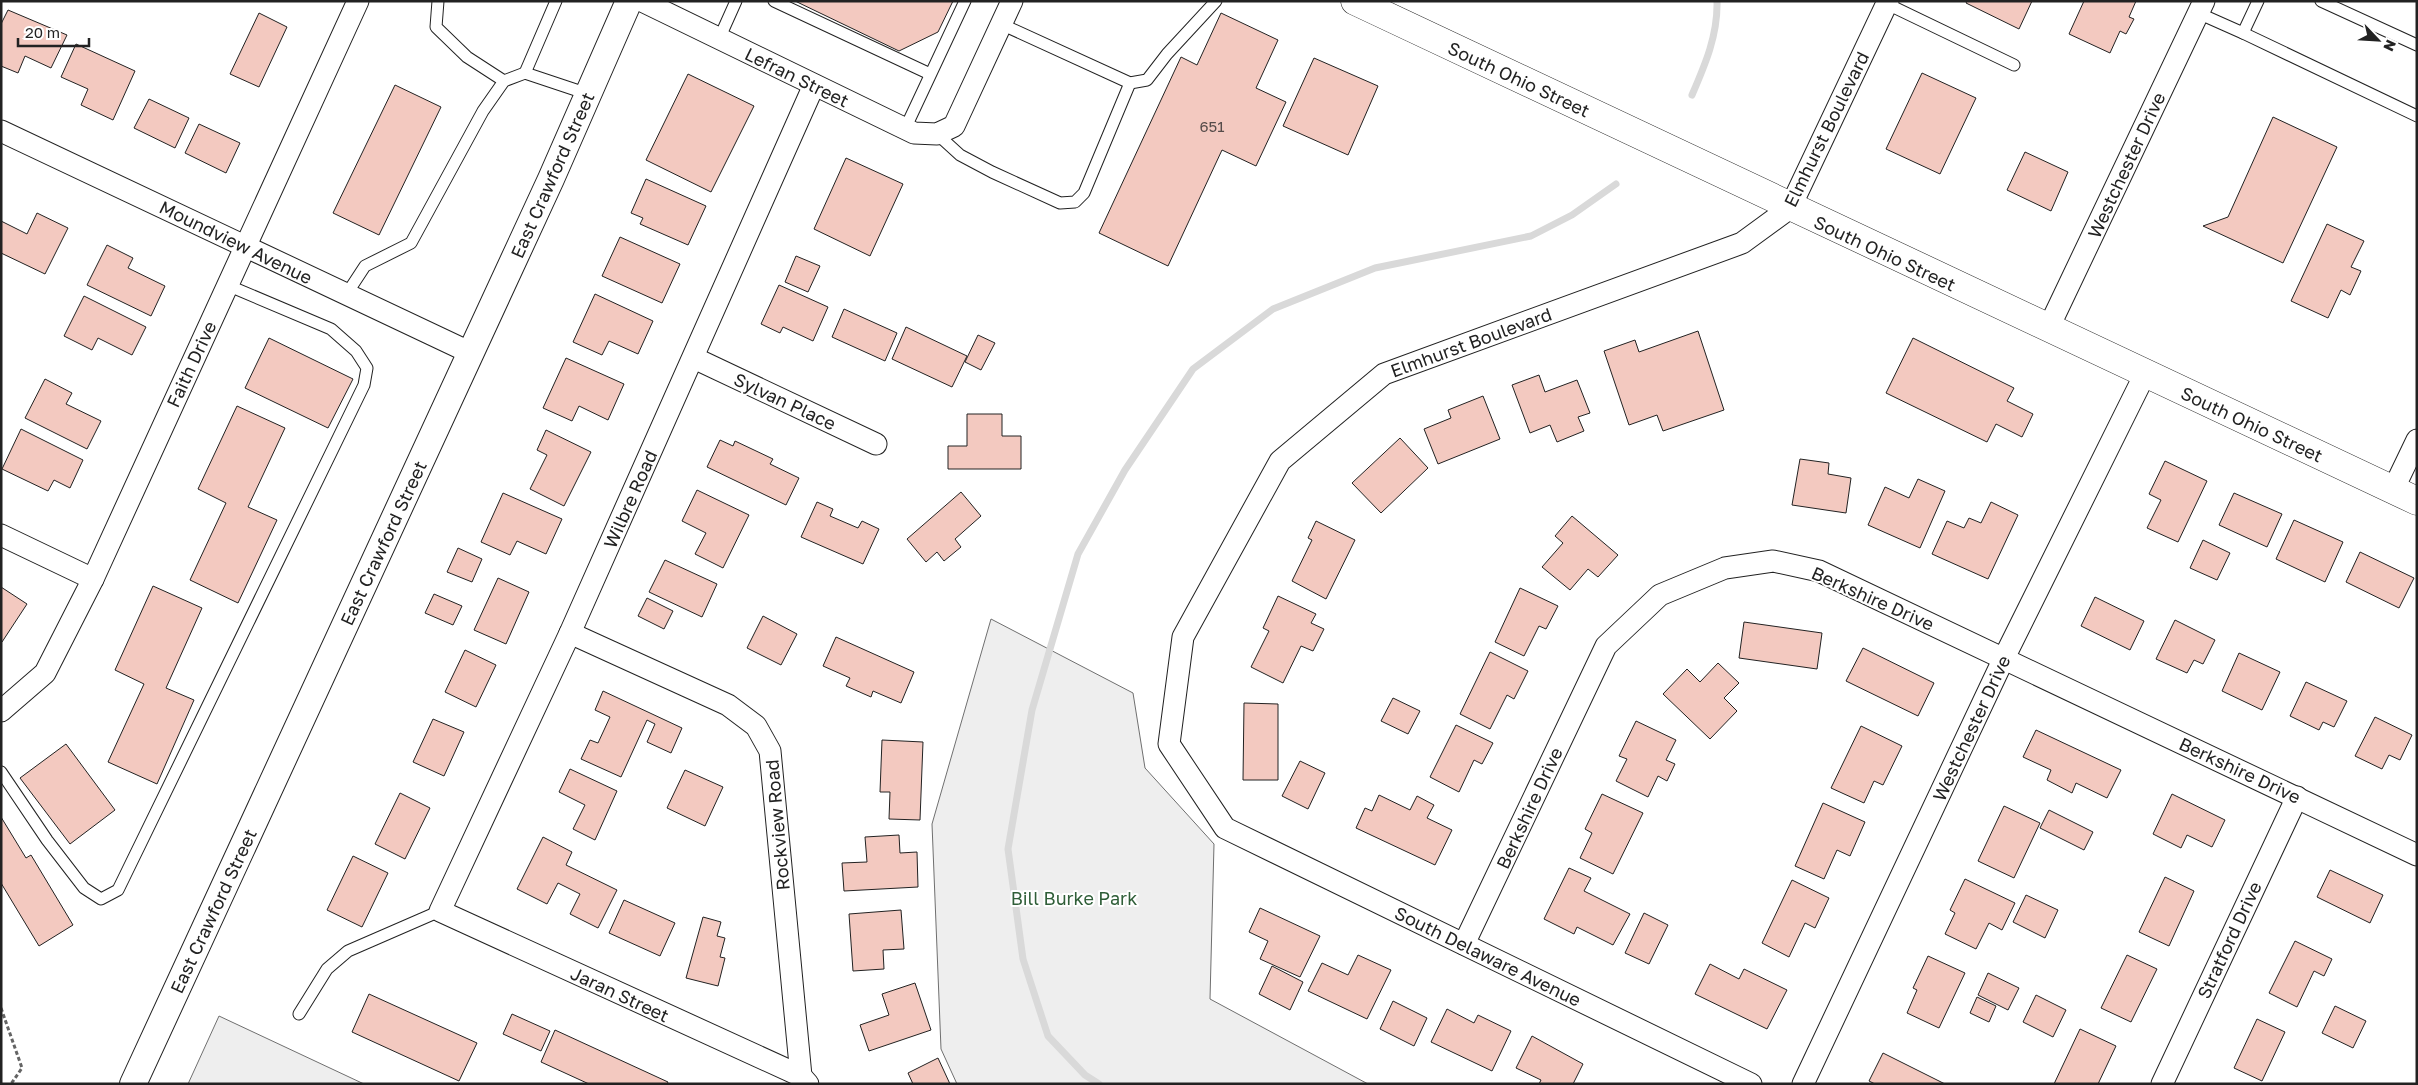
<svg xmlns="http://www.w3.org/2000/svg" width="2418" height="1085" font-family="'Golos Text',sans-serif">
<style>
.green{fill:#eee;stroke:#6f6f6f}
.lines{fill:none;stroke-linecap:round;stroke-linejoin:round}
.stream{stroke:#d9d9d9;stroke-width:7}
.building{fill:#f3c9c0;stroke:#222}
.service-casing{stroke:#222;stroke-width:13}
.minor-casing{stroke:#222;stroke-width:23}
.tertiary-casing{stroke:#222;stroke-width:28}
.secondary-casing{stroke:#222;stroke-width:29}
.path{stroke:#646464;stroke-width:3;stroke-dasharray:4 2.5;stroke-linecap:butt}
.service{stroke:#fff;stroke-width:11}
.minor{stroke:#fff;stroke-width:21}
.tertiary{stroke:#fff;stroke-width:26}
.secondary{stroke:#fff;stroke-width:28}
.labels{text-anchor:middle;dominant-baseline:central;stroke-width:4;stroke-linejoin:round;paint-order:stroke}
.number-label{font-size:15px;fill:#564c4a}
.street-label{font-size:18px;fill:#222;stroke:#fff}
.park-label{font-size:18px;fill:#2f5e38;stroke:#fff}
</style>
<rect width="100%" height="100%" fill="#fff"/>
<g class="green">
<polygon points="991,619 1133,693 1145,768 1214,844 1210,999 1368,1084 957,1084 941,1049 932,824"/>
<polygon points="219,1016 364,1084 188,1084"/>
</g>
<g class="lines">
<g class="stream">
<path d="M1692,95C1705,65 1718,35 1717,1"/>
<polyline points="1099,1084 1085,1075 1048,1036 1023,959 1008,849 1032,710 1078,554 1125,470 1193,369 1273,309 1375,268 1531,236 1572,215 1616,184"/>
</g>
</g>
<g class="building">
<polygon points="795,1 953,1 938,32 899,51"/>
<polygon points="1967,1 2032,1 2019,29 1966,3"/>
<polygon points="2084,1 2136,1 2129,17 2134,19 2126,34 2120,31 2110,53 2069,34"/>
<polygon points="8,10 67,35 51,68 25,56 18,73 1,66 1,24"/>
<polygon points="259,13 287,27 259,87 230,74"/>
<polygon points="1221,13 1278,40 1256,88 1286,102 1256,166 1222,150 1168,266 1099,233 1181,57 1197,65"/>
<polygon points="76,44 135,71 113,120 81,105 88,89 61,77"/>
<polygon points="1314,58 1378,86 1348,155 1283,126"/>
<polygon points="1922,73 1976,98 1940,174 1886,149"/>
<polygon points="688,74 754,106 711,192 646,160"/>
<polygon points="395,85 441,107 379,235 333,213"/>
<polygon points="149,99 189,118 175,148 134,128"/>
<polygon points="2273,117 2337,147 2283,263 2203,226 2228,217"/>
<polygon points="199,124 240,143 226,173 185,153"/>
<polygon points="2025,152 2068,172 2051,211 2007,190"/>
<polygon points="846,158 903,184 870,256 814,229"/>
<polygon points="646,179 706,206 688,245 640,224 643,218 631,213"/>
<polygon points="37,213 68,228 45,274 1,253 1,221 27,234"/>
<polygon points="2327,224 2364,241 2351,267 2361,271 2350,295 2341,290 2328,318 2291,301"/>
<polygon points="620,237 680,264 662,303 602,276"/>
<polygon points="107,245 133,258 128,268 165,286 151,316 87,285"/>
<polygon points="796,256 820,266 808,292 785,282"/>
<polygon points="779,285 828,307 813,341 783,327 780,333 761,324"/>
<polygon points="595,294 653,321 638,354 609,341 602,355 573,342"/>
<polygon points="84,296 146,327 132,355 98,338 92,350 64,336"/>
<polygon points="844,309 897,333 885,361 832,337"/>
<polygon points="906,327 967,356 952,387 892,359"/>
<polygon points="1698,331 1724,410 1663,431 1657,415 1629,425 1604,351 1635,340 1639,352"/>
<polygon points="978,335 995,343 981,370 965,362"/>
<polygon points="269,338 353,379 328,428 245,388"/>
<polygon points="1913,338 2014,388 2007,401 2033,414 2022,437 1996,424 1987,442 1886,393"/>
<polygon points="566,358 624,384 608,420 579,406 572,421 543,408"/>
<polygon points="1539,375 1545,392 1577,380 1590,413 1578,417 1584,431 1557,442 1550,425 1530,433 1512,385"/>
<polygon points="45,379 72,393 66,404 101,421 87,449 25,418"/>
<polygon points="1483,396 1500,439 1438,464 1424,429 1451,418 1448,410"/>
<polygon points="237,406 285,428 248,507 277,520 238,603 190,580 226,503 198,489"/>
<polygon points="967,414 1002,414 1002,436 1021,436 1021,469 948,469 948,446 967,446"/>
<polygon points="21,429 83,460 70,488 54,480 48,491 2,469"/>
<polygon points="546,430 591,452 564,506 530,489 547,455 537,450"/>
<polygon points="1400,438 1428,468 1381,513 1352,483"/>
<polygon points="720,440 733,446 735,441 773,459 770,464 799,478 786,505 707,467"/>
<polygon points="1800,459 1829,463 1828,474 1851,478 1846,513 1792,505"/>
<polygon points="2165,461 2207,481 2178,542 2147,528 2161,500 2149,494"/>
<polygon points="1918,479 1945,491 1920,548 1868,525 1885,487 1909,498"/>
<polygon points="697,490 749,515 723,568 695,554 706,533 682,521"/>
<polygon points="961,492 981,516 955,539 961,547 944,561 937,552 926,562 907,539"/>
<polygon points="503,493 562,519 546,554 517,541 510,555 481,542"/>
<polygon points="2234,493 2282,514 2267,547 2219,525"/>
<polygon points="817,502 833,509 830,516 858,528 862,521 879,529 863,564 801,537"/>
<polygon points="1991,502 2018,515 1988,579 1932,554 1947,521 1964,528 1969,518 1981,523"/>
<polygon points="1572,516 1618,555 1598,577 1588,569 1570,590 1542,567 1563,543 1555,536"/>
<polygon points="2294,520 2343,542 2325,582 2276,559"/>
<polygon points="1316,521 1355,540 1326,599 1292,581 1312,540 1308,538"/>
<polygon points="2203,540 2230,553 2217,580 2190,568"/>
<polygon points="458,548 482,559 472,582 447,572"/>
<polygon points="2360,552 2414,578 2399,608 2346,582"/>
<polygon points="665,560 717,584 702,617 649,592"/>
<polygon points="498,578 529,592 506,644 474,630"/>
<polygon points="153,586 202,608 166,688 194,700 157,784 108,762 144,684 115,670"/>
<polygon points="1,587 27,604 2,642 1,642"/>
<polygon points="1520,588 1558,606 1546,629 1539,626 1524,656 1495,642"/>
<polygon points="434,594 462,606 453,625 425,613"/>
<polygon points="1278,596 1316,614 1311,623 1324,629 1313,651 1301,646 1283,683 1251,667 1269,631 1263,628"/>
<polygon points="2095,597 2144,621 2130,650 2081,626"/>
<polygon points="647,598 673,611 664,629 638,616"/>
<polygon points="763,616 797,634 781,665 747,648"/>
<polygon points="2175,620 2215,640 2203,664 2194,660 2187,673 2156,659"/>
<polygon points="1744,622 1822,633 1817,669 1739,658"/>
<polygon points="836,637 914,672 901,703 873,691 871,697 846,686 850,678 823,666"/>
<polygon points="1863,648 1934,683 1918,716 1846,681"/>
<polygon points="465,650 496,665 476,707 445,692"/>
<polygon points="1490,652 1528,671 1514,699 1507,695 1490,729 1460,714"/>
<polygon points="2239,653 2280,672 2262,710 2222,691"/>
<polygon points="1718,663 1739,683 1724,698 1737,711 1710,739 1663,694 1687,669 1700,682"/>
<polygon points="2306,682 2347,701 2334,727 2323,722 2319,730 2290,716"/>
<polygon points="603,691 682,728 671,753 647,742 655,724 647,720 621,777 581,759 590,740 598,743 610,717 595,710"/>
<polygon points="1393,698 1420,711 1408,734 1381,721"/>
<polygon points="1244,703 1278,704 1278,780 1243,780"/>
<polygon points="2375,717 2412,735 2400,760 2389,755 2382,769 2355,756"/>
<polygon points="433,719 464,732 444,776 413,762"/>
<polygon points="1636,721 1676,740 1666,760 1675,764 1667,781 1658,776 1648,797 1616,781 1627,759 1619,756"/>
<polygon points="1456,725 1493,743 1482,764 1474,760 1459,792 1430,777"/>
<polygon points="1861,726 1902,746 1883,785 1874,781 1864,803 1831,788"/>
<polygon points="2036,730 2121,770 2107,798 2076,783 2072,793 2047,780 2051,770 2023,757"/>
<polygon points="882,740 923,742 920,820 889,819 890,792 880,792"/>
<polygon points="66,744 115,810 70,844 20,778"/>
<polygon points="1300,761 1325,773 1308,809 1282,796"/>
<polygon points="570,769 617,791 595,840 573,829 585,805 559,792"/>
<polygon points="685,770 723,787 705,826 667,808"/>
<polygon points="400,793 430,808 405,859 375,844"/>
<polygon points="1602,794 1643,813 1613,874 1580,858 1592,833 1585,829"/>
<polygon points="2172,794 2225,820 2212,847 2187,835 2181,848 2153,834"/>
<polygon points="1379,795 1410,810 1417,796 1434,805 1427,818 1452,830 1435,865 1356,828 1365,808 1372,811"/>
<polygon points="1823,803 1865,822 1850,856 1837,850 1824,879 1795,866"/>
<polygon points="2004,806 2040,823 2014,878 1978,861"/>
<polygon points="2049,810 2093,832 2084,850 2040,828"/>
<polygon points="1,817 26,858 31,855 73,925 39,946 1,883"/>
<polygon points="899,835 900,853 917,852 918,887 844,891 842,863 867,862 865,837"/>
<polygon points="543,837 572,852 566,865 617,890 598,928 570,914 580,894 558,883 547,904 517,889"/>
<polygon points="353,856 388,873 362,927 327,910"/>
<polygon points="1569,868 1591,878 1584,891 1630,914 1613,945 1577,927 1574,934 1544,919"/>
<polygon points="2330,870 2383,895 2370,923 2317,897"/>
<polygon points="2165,877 2194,891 2169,946 2139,932"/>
<polygon points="1965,879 2015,903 2002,930 1989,923 1976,949 1945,934 1955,913 1950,910"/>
<polygon points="1792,880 1829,898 1815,928 1805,923 1789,957 1762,943"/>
<polygon points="2026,895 2058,910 2045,938 2013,922"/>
<polygon points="624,900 675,923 660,956 609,933"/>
<polygon points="1260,908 1320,936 1300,977 1260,959 1268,941 1249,932"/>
<polygon points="901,910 904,949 883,950 884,969 853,971 849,914"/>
<polygon points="1644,913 1668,925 1649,964 1625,953"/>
<polygon points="703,917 721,922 717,936 725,938 720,957 725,958 718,986 686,978"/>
<polygon points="2295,941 2332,959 2324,976 2314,971 2297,1007 2269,993"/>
<polygon points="1358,955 1391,970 1367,1019 1308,991 1322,963 1348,975"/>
<polygon points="2127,955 2157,969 2131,1022 2101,1008"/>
<polygon points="1928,956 1965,973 1939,1028 1907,1013 1917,990 1913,988"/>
<polygon points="1710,964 1739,979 1744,969 1787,990 1767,1029 1695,994"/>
<polygon points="1272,966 1303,982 1290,1010 1259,994"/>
<polygon points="1988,973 2019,988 2008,1010 1978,995"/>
<polygon points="915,983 931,1030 869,1051 860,1025 889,1015 882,994"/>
<polygon points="369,994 477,1043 459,1081 352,1032"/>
<polygon points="2036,995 2066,1010 2053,1037 2023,1022"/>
<polygon points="1977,997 1996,1006 1989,1022 1970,1013"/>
<polygon points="1393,1001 1427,1018 1414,1046 1380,1029"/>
<polygon points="2335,1006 2366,1021 2353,1048 2322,1033"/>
<polygon points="1447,1009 1474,1023 1478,1015 1511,1031 1492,1071 1431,1042"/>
<polygon points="512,1014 550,1031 541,1051 503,1034"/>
<polygon points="2257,1019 2285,1032 2262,1081 2234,1068"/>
<polygon points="2080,1029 2116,1046 2098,1084 2054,1084"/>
<polygon points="555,1030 668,1082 667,1084 589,1084 541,1062"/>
<polygon points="1532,1036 1583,1064 1573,1084 1539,1084 1541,1080 1516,1068"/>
<polygon points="1883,1053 1945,1084 1875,1084 1869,1081"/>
<polygon points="938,1058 950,1084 913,1084 908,1073"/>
</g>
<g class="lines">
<defs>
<g id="service">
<polyline points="438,1 436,27 467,57 504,81"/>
<polyline points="774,1 930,74"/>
<polyline points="2321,1 2417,45"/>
<polyline points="1883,2 2014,65"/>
<polyline points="2198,13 2243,33 2258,1"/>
<polyline points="1001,24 1130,83 1147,80 1167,54 1216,1"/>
<polyline points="2243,33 2417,116"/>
<polyline points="719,39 736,1"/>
<polyline points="525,73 556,1"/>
<polyline points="905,129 965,1"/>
<polyline points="937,134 960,155 992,172 1060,203 1075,202 1084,193 1130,83"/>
<polyline points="346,295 365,266 411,243 483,111 504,81 525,73 588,94"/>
<polyline points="1,772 47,840 84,888 101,899 118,890 364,385 367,368 356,351 331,329 227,285"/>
<polyline points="299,1014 327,969 348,951 440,911"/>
</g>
<g id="minor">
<polyline points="642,1 914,133 937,134 954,126 1012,1"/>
<polyline points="1,131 471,353"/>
<polyline points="2048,329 2204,1"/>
<polyline points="694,358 876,444"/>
<polyline points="2393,490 2417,440"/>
<polyline points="1,535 93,579"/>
<polyline points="570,633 728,705 756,726 770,751 801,1076"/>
<polyline points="1,711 45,673 93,579 358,1"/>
<polyline points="1464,944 1606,646 1660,595 1725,568 1773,561 1819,571 2417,855"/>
<polyline points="808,1084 801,1076 440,911 570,633 814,85"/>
<polyline points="1751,1084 1225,828 1169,744 1183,637 1280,461 1384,374 1742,243 1790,208 1888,1"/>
<polyline points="1803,1084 2004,658 2145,374"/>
<polyline points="2162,1084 2297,797"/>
</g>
<polyline id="tertiary" points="133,1084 551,179 629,1"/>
<polyline id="secondary" points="1355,1 2417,501"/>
</defs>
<use href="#service" class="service-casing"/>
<use href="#minor" class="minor-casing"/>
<use href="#tertiary" class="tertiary-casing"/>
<use href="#secondary" class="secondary-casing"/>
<polyline class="path" points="1,1008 22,1068 11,1084"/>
<use href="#service" class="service"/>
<use href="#minor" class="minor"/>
<use href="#tertiary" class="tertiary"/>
<use href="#secondary" class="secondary"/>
</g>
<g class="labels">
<g class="number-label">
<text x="1212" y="126">651</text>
</g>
<g class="street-label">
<text transform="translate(797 77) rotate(26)">Lefran Street</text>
<text transform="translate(1519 79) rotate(25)">South Ohio Street</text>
<text transform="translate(1826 129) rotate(-64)">Elmhurst Boulevard</text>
<text transform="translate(2126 165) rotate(-65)">Westchester Drive</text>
<text transform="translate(552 175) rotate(-66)">East Crawford Street</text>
<text transform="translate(236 242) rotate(26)">Moundview Avenue</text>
<text transform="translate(1885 253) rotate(25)">South Ohio Street</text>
<text transform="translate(1471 342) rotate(-20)">Elmhurst Boulevard</text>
<text transform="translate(191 364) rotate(-65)">Faith Drive</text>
<text transform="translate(785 401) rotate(25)">Sylvan Place</text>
<text transform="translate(2252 424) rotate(25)">South Ohio Street</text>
<text transform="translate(630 499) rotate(-66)">Wilbre Road</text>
<text transform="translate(383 543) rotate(-65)">East Crawford Street</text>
<text transform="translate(1873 598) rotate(24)">Berkshire Drive</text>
<text transform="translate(1971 728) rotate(-65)">Westchester Drive</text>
<text transform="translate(2240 770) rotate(25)">Berkshire Drive</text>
<text transform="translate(1529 808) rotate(-65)">Berkshire Drive</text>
<text transform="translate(777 825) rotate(-95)">Rockview Road</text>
<text transform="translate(213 911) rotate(-65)">East Crawford Street</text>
<text transform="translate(2229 940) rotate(-65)">Stratford Drive</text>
<text transform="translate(1488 956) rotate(26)">South Delaware Avenue</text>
<text transform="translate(620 994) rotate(25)">Jaran Street</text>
</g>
<g class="park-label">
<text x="1074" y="898">Bill Burke Park</text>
</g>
</g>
<rect width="2418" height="1085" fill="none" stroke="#222222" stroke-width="5"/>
<g transform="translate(2378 40) rotate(115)" stroke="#ffffff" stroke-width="4" paint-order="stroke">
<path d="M0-4L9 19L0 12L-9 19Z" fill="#222222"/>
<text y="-8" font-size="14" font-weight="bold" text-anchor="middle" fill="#222222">N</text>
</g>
<path d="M18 38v8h71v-8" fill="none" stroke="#222222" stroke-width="2.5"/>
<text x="25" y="38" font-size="15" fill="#222222" stroke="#ffffff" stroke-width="4" paint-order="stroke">20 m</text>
</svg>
